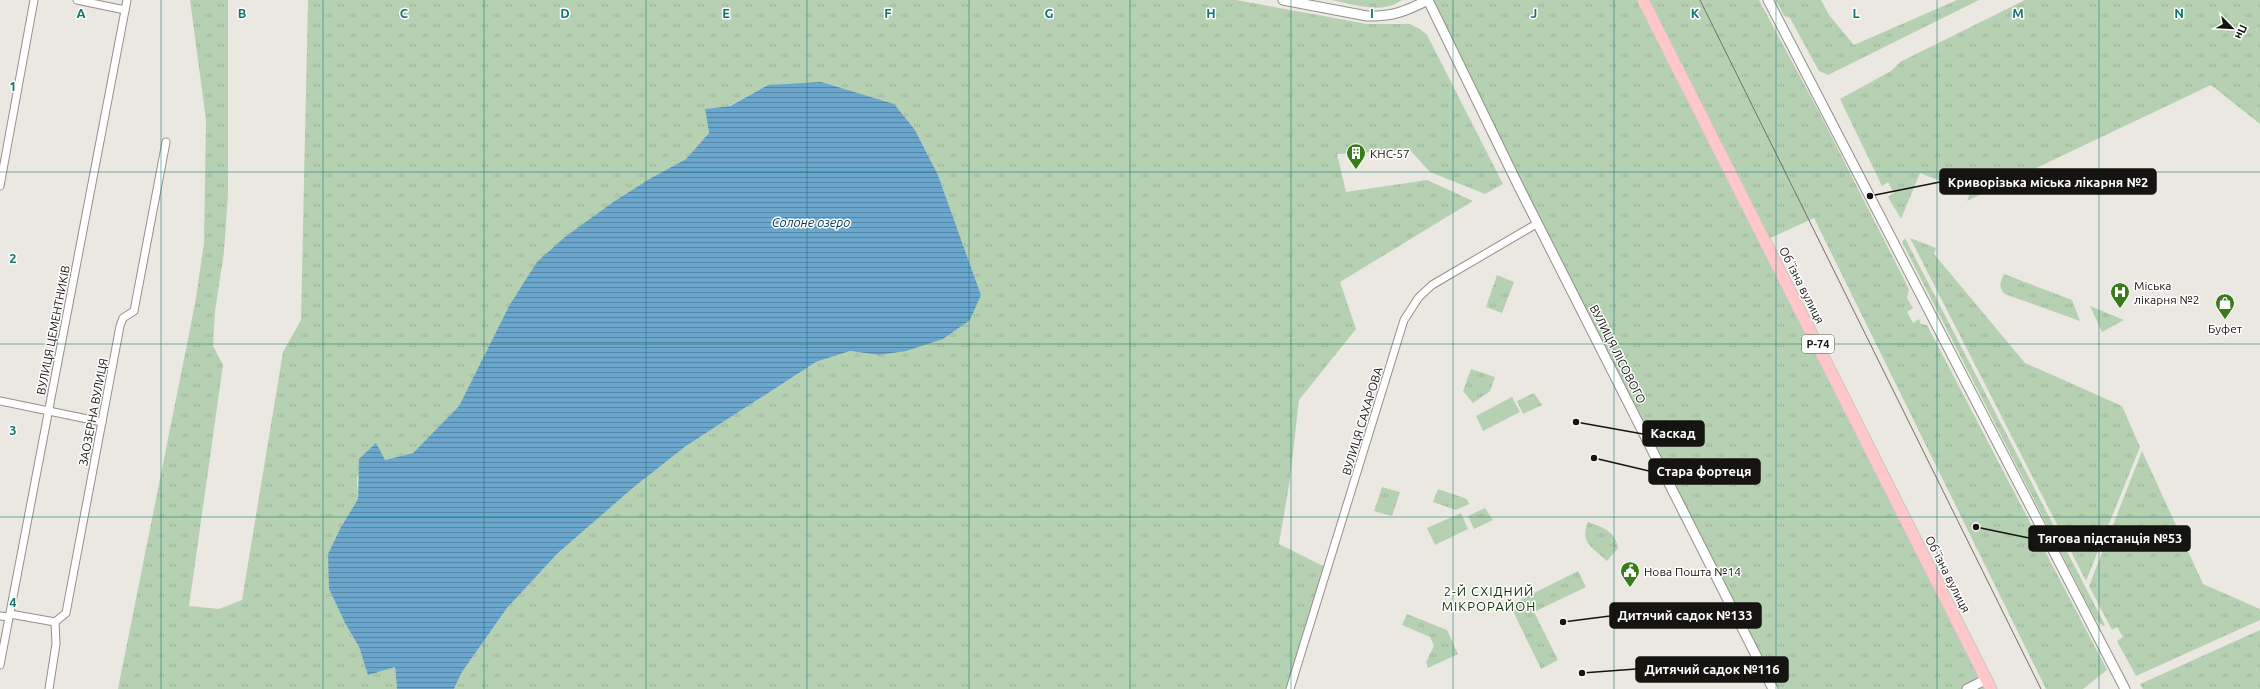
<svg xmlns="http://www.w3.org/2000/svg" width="2260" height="689" font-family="Ubuntu,sans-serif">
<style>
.grass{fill:url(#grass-tufts)}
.pitch{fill:#b6d1b2}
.water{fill:url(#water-rules)}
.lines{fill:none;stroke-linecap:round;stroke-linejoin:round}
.minor-casing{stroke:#929089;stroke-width:9}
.tertiary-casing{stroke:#929089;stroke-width:11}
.primary-casing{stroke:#c7c7c6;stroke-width:13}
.minor{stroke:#fff;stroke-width:7}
.tertiary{stroke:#fff;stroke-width:9}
.primary{stroke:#ffc7c8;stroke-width:11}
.tram{stroke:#71706b;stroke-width:1}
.grid{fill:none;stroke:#0f766e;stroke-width:1;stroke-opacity:0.55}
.labels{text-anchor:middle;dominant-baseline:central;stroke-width:3;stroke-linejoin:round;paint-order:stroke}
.shield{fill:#fff;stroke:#5b5a58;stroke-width:1}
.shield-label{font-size:11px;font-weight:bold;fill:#151411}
.poi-label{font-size:12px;fill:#151411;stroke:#fff;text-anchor:start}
.street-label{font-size:12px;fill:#151411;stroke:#fff}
.water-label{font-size:13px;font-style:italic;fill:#033851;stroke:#fff}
.neighbourhood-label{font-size:13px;letter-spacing:1px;fill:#123204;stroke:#fff}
.grid-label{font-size:13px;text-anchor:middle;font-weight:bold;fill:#0f766e;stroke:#fff;stroke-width:3;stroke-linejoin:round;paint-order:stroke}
.leader{fill:none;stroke:#151411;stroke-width:1.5}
.callout-dot{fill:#151411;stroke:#fff;stroke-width:1.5}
.callout{fill:#151411;stroke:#151411;stroke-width:1.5}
.callout-label{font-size:13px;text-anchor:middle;font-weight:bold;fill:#fff}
</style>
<defs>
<pattern id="grass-tufts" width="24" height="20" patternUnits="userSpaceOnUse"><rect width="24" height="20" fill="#b6d1b2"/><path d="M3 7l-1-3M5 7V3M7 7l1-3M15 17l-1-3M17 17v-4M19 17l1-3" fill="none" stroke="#9cb398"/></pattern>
<pattern id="water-rules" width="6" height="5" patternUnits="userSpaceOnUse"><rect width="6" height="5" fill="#6ba7cc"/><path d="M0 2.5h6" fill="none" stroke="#5787a4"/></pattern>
</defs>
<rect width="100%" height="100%" fill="#ebe8e1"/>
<g class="grass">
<polygon points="190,0 228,0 228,195 224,252 215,311 213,346 223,365 189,606 219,609 242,600 283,352 301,320 308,0 1236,0 1367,24 1410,24 1420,29 1427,35 1503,184 1485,194 1430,172 1410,150 1337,154 1346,192 1427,180 1473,201 1340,282 1356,329 1299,400 1290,479 1279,544 1327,568 1290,689 454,689 462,672 507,608 558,553 640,481 686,446 816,362 850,351 879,355 981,295 938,175 915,130 768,85 729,106 705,109 709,133 686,159 651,178 616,200 589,220 509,306 459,406 413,453 385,460 357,477 358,499 341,527 329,589 345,623 359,647 368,674 395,667 397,689 118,689 195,304 204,243 206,120"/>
<path d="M1331,0H1402C1381,15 1354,4 1331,0Z"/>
<polygon points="1428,0 1759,0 1819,112 1909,289 1907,298 1913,308 1907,312 1913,323 1919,319 1921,324 1927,325 2107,670 2083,689 2046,689 1814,218 1766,240 1991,689 1773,689"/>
<polygon points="1776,0 1821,0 1829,15 1854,45 1957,0 1979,0 1828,75 1819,71 1790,18 1784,16"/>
<polygon points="2025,0 2260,0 2260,124 2211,85 1967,201 1970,193 1920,173 1901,219 1888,197 1894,193 1888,182 1882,186 1840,99 1891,71 1900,62"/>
<polygon points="1905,238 2105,625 2103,626 2095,619 1902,242"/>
<polygon points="1910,238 1936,248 1934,254 2025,363 2122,406 2140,447 2086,581"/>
<path d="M2004,274L2072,300L2080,321L2005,294C1998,287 2000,283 2004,274Z"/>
<polygon points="1497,275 1514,282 1502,313 1486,307"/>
<polygon points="2090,306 2124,320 2102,332"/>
<polygon points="1471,369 1495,377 1490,391 1473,403 1463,391"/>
<polygon points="1534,393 1542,405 1523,414 1517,401"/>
<polygon points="2142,451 2203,584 2260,609 2260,620 2136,676 2117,641 2123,637 2117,627 2112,630 2089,586"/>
<polygon points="1382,487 1400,492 1392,516 1374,511"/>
<polygon points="1438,489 1467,499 1469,504 1456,510 1433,502"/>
<polygon points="1485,508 1493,520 1474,529 1468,516"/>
<path d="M1588,522C1603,527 1616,532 1618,548L1607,561C1593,548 1579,542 1588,522Z"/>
<polygon points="1578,571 1586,587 1534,612 1558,660 1541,669 1510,605"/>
<polygon points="1407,614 1447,630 1458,654 1428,668 1426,662 1434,646 1430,637 1402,625"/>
<polygon points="2260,630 2260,689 2143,689 2140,684"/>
</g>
<g class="pitch">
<polygon points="1512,397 1520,412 1483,431 1476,416"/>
<polygon points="1461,513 1468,529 1435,545 1427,528"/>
</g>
<polygon class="water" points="821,82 894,104 915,130 938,175 981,295 970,320 943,339 906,351 879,355 850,351 816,362 686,446 635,486 558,553 507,608 462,672 454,689 397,689 395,667 368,675 359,647 345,623 329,589 328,554 341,527 358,499 359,459 376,443 385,460 413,453 459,406 509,306 537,262 565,237 616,200 651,178 686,159 709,133 705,109 730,106 768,85"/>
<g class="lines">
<defs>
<g id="minor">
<polyline points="77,0 125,10"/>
<polyline points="0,186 34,0"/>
<polyline points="0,401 102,422"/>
<polyline points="10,614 55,622"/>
<polyline points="0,616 9,617"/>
<polyline points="0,665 127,0"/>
<polyline points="49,689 56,644 55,622 66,613 120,326 123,318 134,311 166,142"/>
<polyline points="1290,689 1404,320 1419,297 1432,285 1538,223"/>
</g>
<g id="tertiary">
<path d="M1283,0L1367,16C1392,17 1406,11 1428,0"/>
<polyline points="1428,0 1519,187 1773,689"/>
<polyline points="1768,0 2125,689"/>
<polyline points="1967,689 1987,679"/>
</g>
<polyline id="primary" points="1643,0 1991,689"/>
</defs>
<use href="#minor" class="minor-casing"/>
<use href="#tertiary" class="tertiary-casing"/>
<use href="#primary" class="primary-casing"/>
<use href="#minor" class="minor"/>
<use href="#tertiary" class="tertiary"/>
<use href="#primary" class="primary"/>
<polyline class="tram" points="1700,0 2041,689"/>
</g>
<path class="grid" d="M161,0V689M323,0V689M484,0V689M646,0V689M807,0V689M969,0V689M1130,0V689M1291,0V689M1453,0V689M1614,0V689M1776,0V689M1937,0V689M2099,0V689M0,172H2260M0,344H2260M0,517H2260"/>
<defs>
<symbol id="building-pin" viewBox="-11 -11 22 30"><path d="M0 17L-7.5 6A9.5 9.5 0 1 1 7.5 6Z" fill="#397b1b" stroke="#fff"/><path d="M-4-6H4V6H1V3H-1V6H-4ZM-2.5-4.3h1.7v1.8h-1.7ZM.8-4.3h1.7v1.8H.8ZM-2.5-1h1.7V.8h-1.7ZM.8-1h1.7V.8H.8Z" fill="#fff"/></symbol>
<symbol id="hospital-pin" viewBox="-11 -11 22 30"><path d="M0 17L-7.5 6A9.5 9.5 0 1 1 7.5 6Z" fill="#397b1b" stroke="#fff"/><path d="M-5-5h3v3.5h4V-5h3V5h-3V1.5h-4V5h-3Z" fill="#fff"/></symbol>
<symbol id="shop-pin" viewBox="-11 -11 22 30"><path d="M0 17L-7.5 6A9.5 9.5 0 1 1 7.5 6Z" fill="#397b1b" stroke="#fff"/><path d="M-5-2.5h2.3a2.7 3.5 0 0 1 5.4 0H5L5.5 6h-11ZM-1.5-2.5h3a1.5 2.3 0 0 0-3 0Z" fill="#fff"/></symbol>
<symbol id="civic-pin" viewBox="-11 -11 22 30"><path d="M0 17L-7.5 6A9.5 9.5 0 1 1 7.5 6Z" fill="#397b1b" stroke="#fff"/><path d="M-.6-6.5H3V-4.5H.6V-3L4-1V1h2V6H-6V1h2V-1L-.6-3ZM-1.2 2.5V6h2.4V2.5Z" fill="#fff"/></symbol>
</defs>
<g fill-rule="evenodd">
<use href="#building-pin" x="1345" y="142" width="22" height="30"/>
<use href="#hospital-pin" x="2109" y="281" width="22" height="30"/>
<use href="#shop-pin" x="2214" y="292" width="22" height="30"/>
<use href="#civic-pin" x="1619" y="560" width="22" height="30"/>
</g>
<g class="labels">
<rect class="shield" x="1802" y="335" width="32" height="18" rx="3"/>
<g class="shield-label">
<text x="1818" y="344">Р-74</text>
</g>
<g class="poi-label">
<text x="1370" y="153">КНС-57</text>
<text x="2134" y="285">Міська<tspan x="2134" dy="14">лікарня №2</tspan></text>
<text x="2225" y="328" text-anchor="middle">Буфет</text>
<text x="1644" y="571">Нова Пошта №14</text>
</g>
<g class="street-label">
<text transform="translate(1802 285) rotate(63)">Обʼїзна вулиця</text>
<text transform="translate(53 330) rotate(-79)">ВУЛИЦЯ ЦЕМЕНТНИКІВ</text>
<text transform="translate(1618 354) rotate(63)">ВУЛИЦЯ ЛІСОВОГО</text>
<text transform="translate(93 412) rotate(-79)">ЗАОЗЕРНА ВУЛИЦЯ</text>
<text transform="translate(1362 421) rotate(-73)">ВУЛИЦЯ САХАРОВА</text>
<text transform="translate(1948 574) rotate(63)">Обʼїзна вулиця</text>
</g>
<g class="water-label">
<text x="811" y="222">Солоне озеро</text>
</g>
<g class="neighbourhood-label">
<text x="1489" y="591">2-Й СХІДНИЙ<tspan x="1489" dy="15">МІКРОРАЙОН</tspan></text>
</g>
</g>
<g class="grid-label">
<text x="81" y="18">A</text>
<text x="242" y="18">B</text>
<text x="404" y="18">C</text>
<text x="565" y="18">D</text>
<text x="726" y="18">E</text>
<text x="888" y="18">F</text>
<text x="1049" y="18">G</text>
<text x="1211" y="18">H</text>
<text x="1372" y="18">I</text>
<text x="1534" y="18">J</text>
<text x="1695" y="18">K</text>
<text x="1856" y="18">L</text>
<text x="2018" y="18">M</text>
<text x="2179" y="18">N</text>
<text x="13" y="91">1</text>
<text x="13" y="263">2</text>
<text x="13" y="435">3</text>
<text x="13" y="607">4</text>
</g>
<path class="leader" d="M1870 196L1940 182M1576 422L1643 434M1594 458L1649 471M1976 527L2029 538M1563 622L1610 616M1582 673L1636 669"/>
<g class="callout-dot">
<circle cx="1870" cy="196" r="4"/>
<circle cx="1576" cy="422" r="4"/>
<circle cx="1594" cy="458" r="4"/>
<circle cx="1976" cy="527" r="4"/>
<circle cx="1563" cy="622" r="4"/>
<circle cx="1582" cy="673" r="4"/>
</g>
<g class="callout">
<rect x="1940" y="169" width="216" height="25" rx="4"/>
<rect x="1643" y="421" width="61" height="25" rx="4"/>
<rect x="1649" y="459" width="111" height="25" rx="4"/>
<rect x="2029" y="526" width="161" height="25" rx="4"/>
<rect x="1610" y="603" width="151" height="25" rx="4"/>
<rect x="1636" y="657" width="152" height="25" rx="4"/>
</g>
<g class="callout-label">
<text x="2048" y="187">Криворізька міська лікарня №2</text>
<text x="1673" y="438">Каскад</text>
<text x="1704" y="476">Стара фортеця</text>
<text x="2110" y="543">Тягова підстанція №53</text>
<text x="1685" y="620">Дитячий садок №133</text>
<text x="1712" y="674">Дитячий садок №116</text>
</g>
<g transform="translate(2232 28) rotate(114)" stroke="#ffffff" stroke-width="3" paint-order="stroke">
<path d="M0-3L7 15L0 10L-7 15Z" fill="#151411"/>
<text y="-6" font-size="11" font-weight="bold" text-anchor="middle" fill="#151411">Пн</text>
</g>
</svg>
